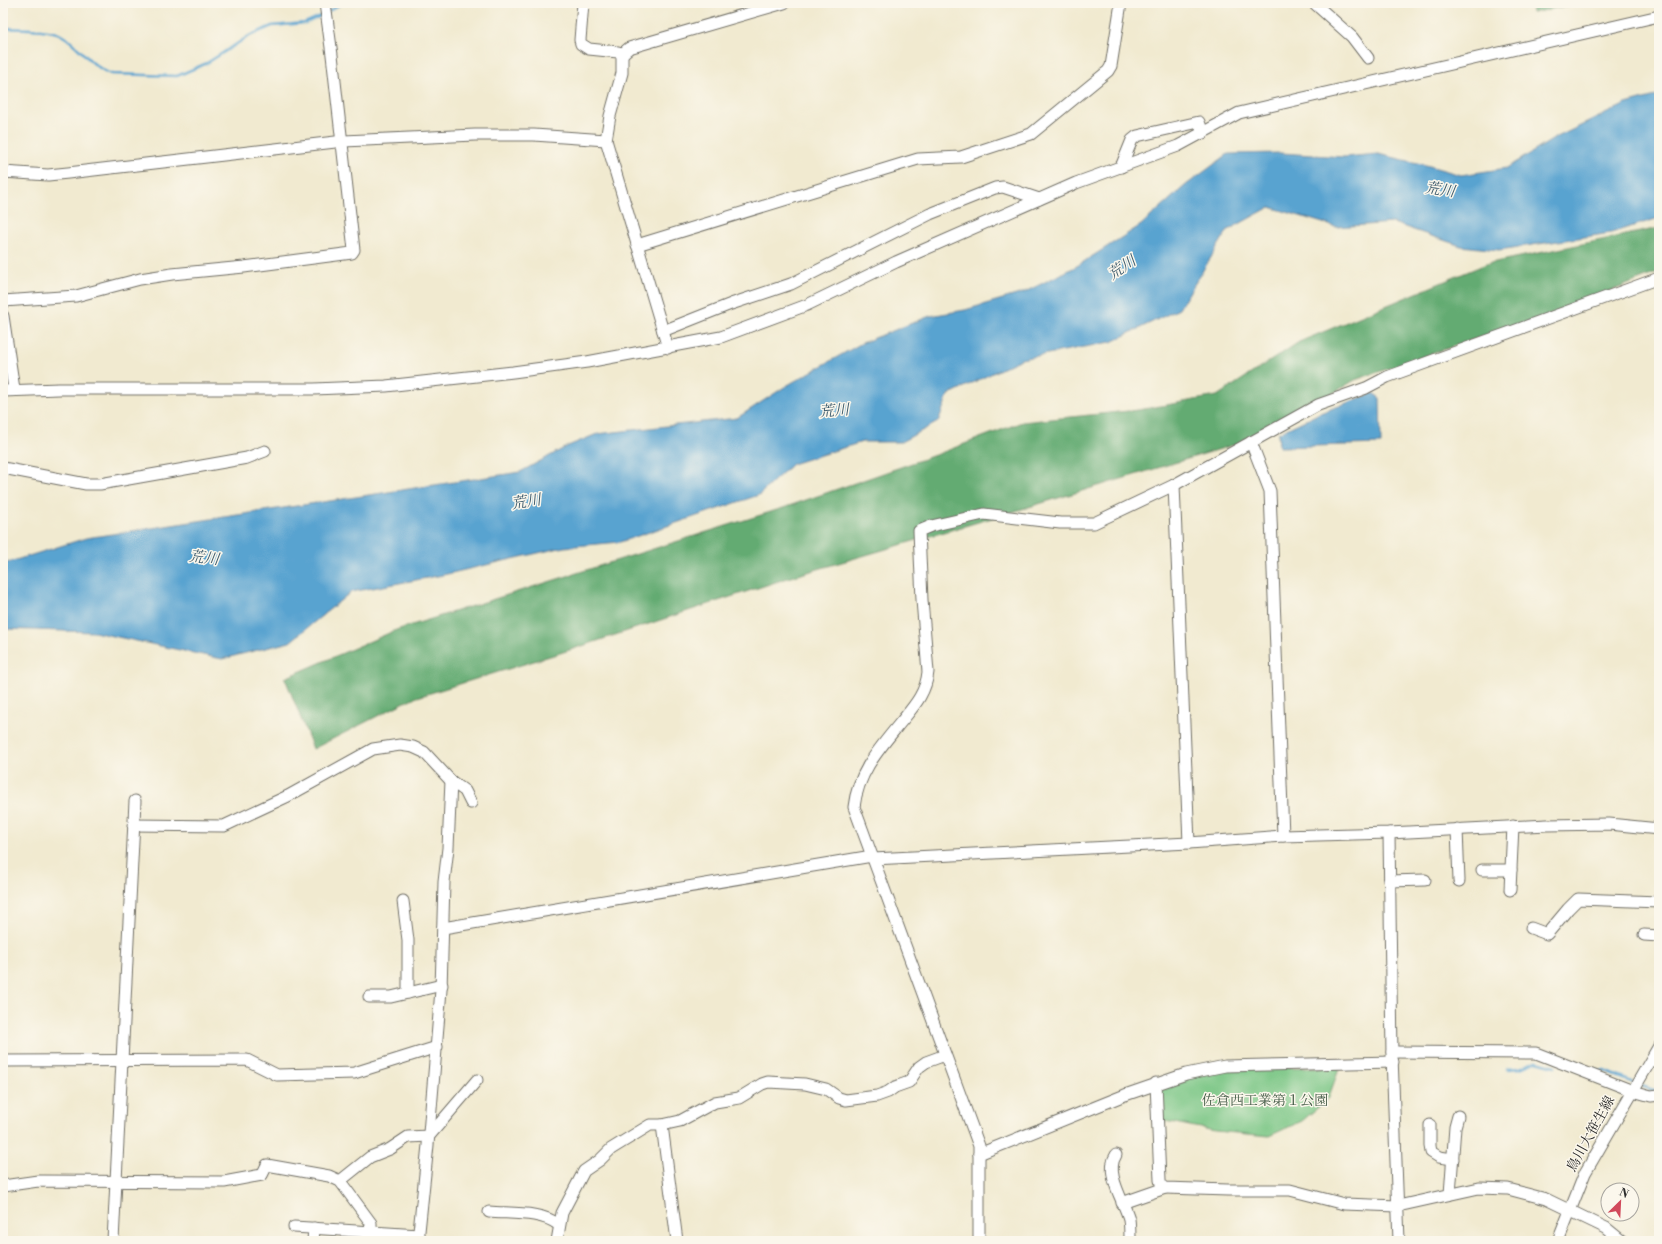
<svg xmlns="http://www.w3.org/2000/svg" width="1662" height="1244" font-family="'Libre Bodoni','Noto Serif JP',serif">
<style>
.green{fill:#7ac685;stroke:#527858}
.forest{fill:#63ab72;stroke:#476b4e}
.water{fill:#58a3d0;stroke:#42677e}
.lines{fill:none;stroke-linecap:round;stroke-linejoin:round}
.stream{stroke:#58a3d0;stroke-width:2.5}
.minor-casing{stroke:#706e65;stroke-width:13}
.minor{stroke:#fff;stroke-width:11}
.labels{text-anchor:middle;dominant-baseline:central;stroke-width:3;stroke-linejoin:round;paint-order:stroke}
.park-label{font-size:14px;fill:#435a46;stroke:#fbf7ec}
.street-label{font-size:14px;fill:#2b2b2b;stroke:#fbf7ec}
.water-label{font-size:15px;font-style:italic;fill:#3d5b6d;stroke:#fbf7ec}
</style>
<rect width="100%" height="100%" fill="#fbf7ec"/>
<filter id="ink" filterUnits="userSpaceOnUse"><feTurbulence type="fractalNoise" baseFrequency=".025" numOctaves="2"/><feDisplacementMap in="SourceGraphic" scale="8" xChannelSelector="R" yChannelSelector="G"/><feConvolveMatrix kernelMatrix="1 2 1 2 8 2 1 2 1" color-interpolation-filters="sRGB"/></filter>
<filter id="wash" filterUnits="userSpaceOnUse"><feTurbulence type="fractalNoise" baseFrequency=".012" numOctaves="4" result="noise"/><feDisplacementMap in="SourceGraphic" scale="16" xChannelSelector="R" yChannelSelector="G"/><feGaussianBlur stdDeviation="0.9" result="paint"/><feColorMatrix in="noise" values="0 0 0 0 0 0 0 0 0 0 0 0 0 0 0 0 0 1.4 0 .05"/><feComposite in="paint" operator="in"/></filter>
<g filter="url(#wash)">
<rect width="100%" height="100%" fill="#f1ead0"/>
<polygon class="green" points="1338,1067 1339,1069 1328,1099 1302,1121 1269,1136 1215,1131 1160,1120 1158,1085 1227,1068"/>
<g class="forest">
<polygon points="1533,3 1582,3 1532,13 1531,6"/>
<polygon points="1659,228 1659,272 1543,318 1469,341 1355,380 1263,435 1252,435 1237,444 1009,513 791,577 573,649 411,699 313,749 285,678 396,630 783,508 938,454 1022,422 1138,410 1217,396 1299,342 1486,264"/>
</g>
<g class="water">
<polygon points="1659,95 1659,218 1611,233 1499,250 1461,246 1393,223 1336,227 1270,207 1228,230 1179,309 1111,342 1021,359 948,395 938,422 901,442 862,442 792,464 759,495 620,542 564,547 443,575 351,592 290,642 222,659 94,632 3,629 3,564 86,538 520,472 568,446 597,434 737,418 786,386 862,343 930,316 965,310 1023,293 1077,266 1141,225 1186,185 1228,154 1281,153 1344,157 1378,154 1426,165 1461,175 1507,168 1555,138 1626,104"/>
<polygon points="1373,393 1380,398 1381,444 1279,447 1278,433 1320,413"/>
</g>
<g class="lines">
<g class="stream">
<polyline points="329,11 342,3"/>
<path d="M3,28C18,29 49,28 61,35C80,45 91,68 112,74L177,76L207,63L249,36L272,26L305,23L323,15"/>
<polyline points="1507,1069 1520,1068 1537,1061 1555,1066"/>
<polyline points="1596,1072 1605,1071 1634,1083"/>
<polyline points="1639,1085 1653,1090 1659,1090"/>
</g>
</g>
</g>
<g filter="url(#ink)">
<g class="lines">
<defs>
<g id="minor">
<polyline points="583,3 580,40 581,44 589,49 618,52 622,54 622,73 610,116 606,140 668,348"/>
<polyline points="1314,3 1352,37 1368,58"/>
<polyline points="622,54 629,48 784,3"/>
<polyline points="1121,167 1132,140 1137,136 1199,122 1203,133"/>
<polyline points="3,172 48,175 68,173 344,141 475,135 534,135 606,140"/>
<polyline points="637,245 918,159 961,157 1031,134 1108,71 1111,66 1121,3"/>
<polyline points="3,301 76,296 140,279 172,274 244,267 352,253 354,250 332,55 325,3"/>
<polyline points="3,316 14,389"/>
<polyline points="663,331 731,304 791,284 930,214 995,188 1003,187 1039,199"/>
<polyline points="3,391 59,389 314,389 386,386 513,372 587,362 721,337 807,305 896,262 1076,183 1178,146 1239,113 1659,16"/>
<polyline points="1251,442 1270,491 1283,836"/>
<polyline points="3,468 86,484 100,484 247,458 265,451"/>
<polyline points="1174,485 1189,843"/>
<polyline points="133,825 224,826 288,796 373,749 400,745 413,747 424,752 451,781 465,791 471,803"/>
<polyline points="1457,829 1459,881"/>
<polyline points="1389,833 1392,1056 1399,1241"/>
<polyline points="873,859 1189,843 1283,836 1389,833 1547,825 1609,824 1659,829"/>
<polyline points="1482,870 1511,870"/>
<polyline points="1389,881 1425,880"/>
<polyline points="1510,890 1513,826"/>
<polyline points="403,901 408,940 408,993"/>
<polyline points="443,928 872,856"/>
<polyline points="1531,928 1547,934 1568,909 1578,899 1659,902"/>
<polyline points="1644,935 1659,936"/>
<polyline points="369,997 391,997 442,985"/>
<polyline points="1392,1052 1536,1053 1633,1091 1651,1096 1659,1095"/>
<polyline points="3,1061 247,1060 277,1075 354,1073 437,1047"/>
<polyline points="1156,1083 1160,1180 1161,1184 1165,1188 1228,1190 1290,1190 1344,1204 1398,1206 1479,1188 1508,1189 1546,1199 1606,1228 1622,1241"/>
<polyline points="662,1125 677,1241"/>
<polyline points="1430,1125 1430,1146 1431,1152 1439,1157 1453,1159"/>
<polyline points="979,1154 1125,1095 1186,1074 1225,1066 1393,1062"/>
<path d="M1116,1155C1104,1173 1124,1201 1129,1219C1130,1226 1130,1234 1130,1241"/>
<polyline points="340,1181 370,1157 390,1149 408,1137 429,1136 477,1080"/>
<polyline points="3,1186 38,1181 224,1182 262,1175 267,1165 329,1176 340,1181 371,1223 371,1232"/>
<polyline points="1450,1194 1455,1127 1458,1116"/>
<polyline points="1122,1203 1165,1188"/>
<path d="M489,1212C511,1214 541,1211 559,1225"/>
<polyline points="294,1227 419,1235"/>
<polyline points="113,1241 135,801"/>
<polyline points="313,1241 314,1228"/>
<polyline points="418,1241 428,1145 441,990 444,882 448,848 451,781"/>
<polyline points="557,1241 562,1213 584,1171 600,1160 611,1149 650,1125 662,1125 680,1121 715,1102 739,1098 762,1084 768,1082 805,1084 826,1089 839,1098 846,1100 877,1096 888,1092 895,1087 909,1082 919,1067 926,1062 945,1055"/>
<path d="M979,1241V1146L854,807C858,772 879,749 901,722C914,706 926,693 928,672L922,600L919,531L931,526L984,514L1060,523H1094L1174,485L1318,405L1366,388L1387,377L1659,278"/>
<polyline points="1558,1241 1585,1173 1659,1046"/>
</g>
</defs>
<use href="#minor" class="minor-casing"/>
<use href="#minor" class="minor"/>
</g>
</g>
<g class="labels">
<g class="park-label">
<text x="1265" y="1101">佐倉西工業第１公園</text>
</g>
<g class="street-label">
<text transform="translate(1591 1134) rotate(-61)">鳥川大笹生線</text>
</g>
<g class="water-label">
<text transform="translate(1440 190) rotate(8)">荒川</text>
<text transform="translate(1122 268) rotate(-34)">荒川</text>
<text transform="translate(834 411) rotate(-5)">荒川</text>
<text transform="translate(526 502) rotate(-9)">荒川</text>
<text transform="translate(204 558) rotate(7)">荒川</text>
</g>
</g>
<rect width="1662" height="1244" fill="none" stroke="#fbf7ec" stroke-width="16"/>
<g transform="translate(1620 1202) rotate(24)"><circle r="19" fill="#fbf7ec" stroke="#a8a59f"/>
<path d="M0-3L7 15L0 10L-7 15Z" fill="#d1495b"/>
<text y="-6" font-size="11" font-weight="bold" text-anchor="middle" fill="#2b2b2b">N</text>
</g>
</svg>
